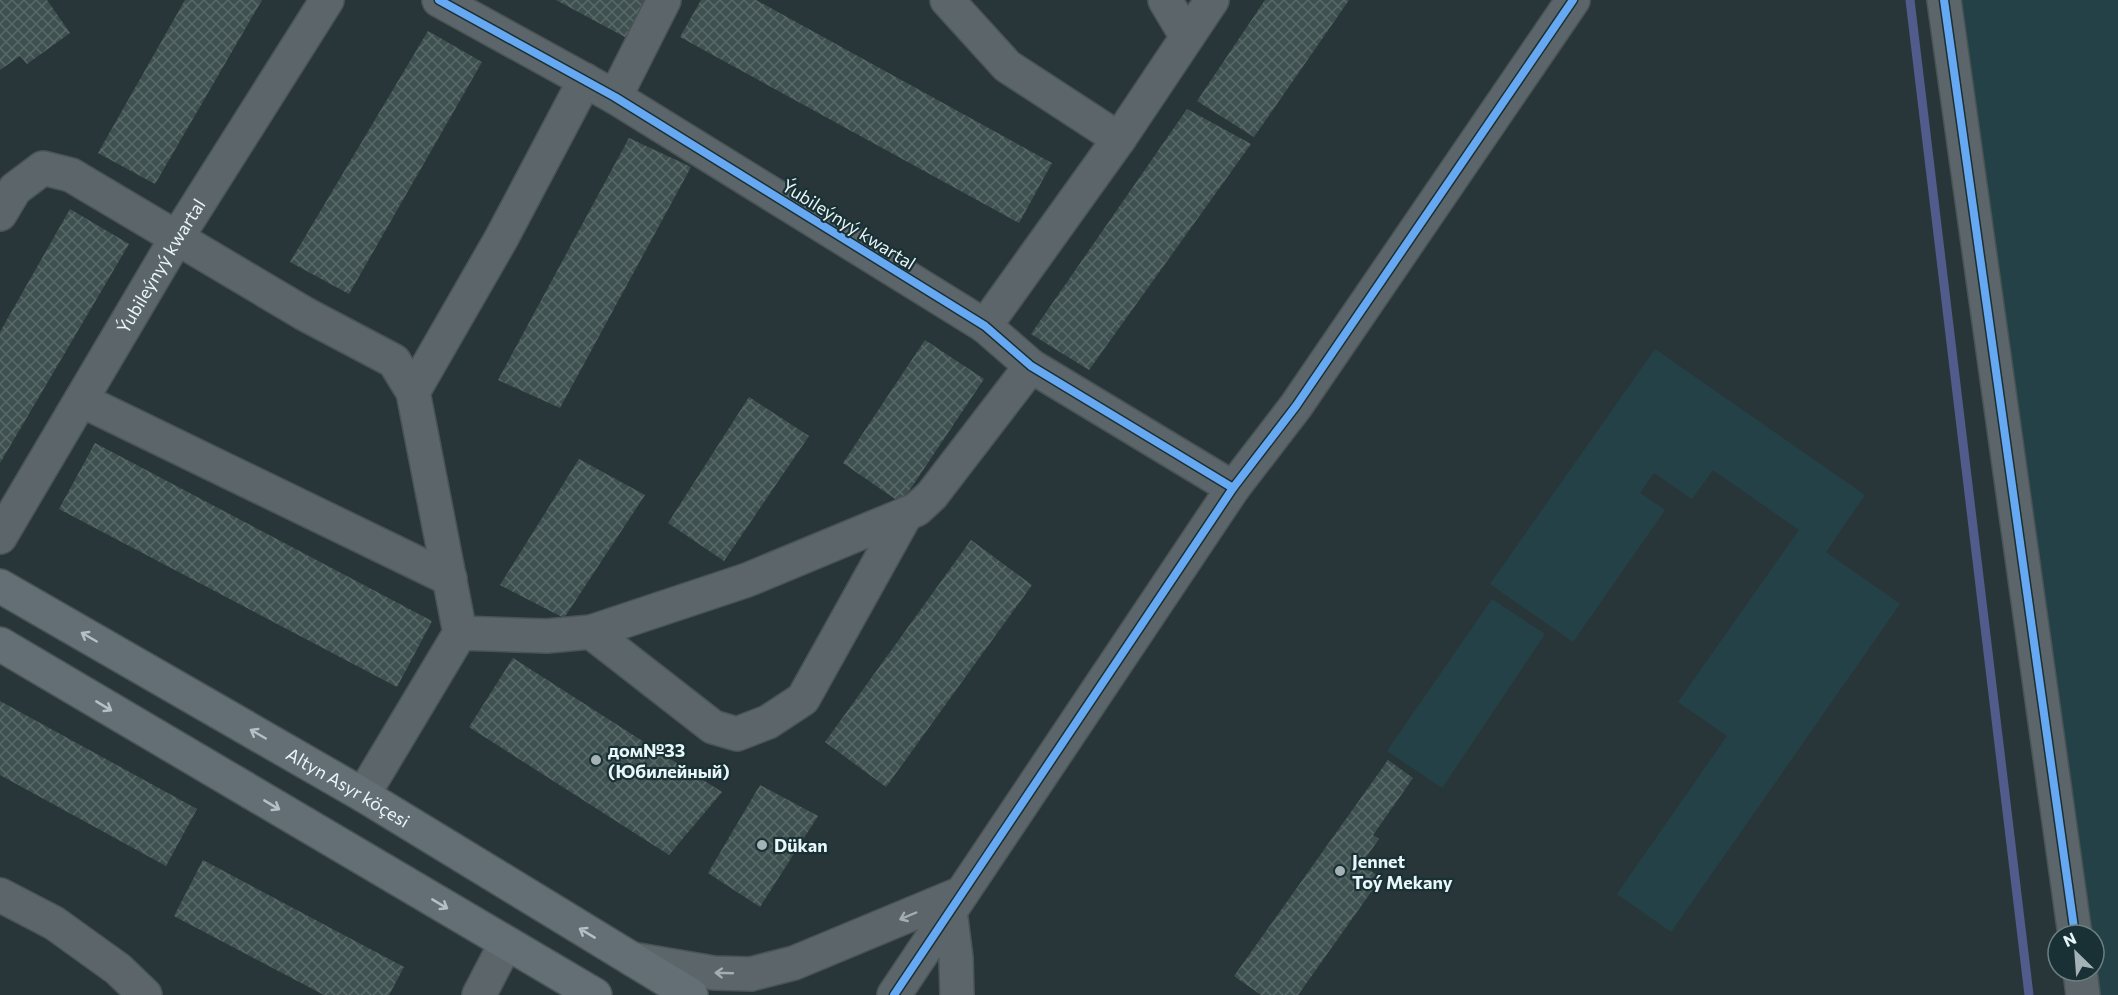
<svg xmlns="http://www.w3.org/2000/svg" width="2118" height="995" font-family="Commissioner,sans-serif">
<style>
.built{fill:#244148}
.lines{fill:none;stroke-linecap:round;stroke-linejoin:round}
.stream{stroke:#515c8c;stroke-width:9}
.building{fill:url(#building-cross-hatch)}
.minor-casing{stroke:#495456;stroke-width:36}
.tertiary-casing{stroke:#495456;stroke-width:36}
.secondary-casing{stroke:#495456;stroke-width:36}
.minor{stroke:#5c656a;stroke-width:33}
.tertiary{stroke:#5c656a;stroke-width:33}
.secondary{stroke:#646e75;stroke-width:33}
.cycleway-casing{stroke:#193034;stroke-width:11}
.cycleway{stroke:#66a8f1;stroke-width:8}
.oneway{stroke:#b3c0c4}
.oneway2{stroke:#a2aeb2}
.poi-dot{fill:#a5b3b6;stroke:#193034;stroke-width:2}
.labels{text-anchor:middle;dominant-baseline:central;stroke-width:4.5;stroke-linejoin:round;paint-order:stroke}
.street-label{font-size:18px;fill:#e8f6f9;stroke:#193034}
.poi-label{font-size:18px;font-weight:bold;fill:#e8f6f9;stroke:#193034;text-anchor:start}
</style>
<defs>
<pattern id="building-cross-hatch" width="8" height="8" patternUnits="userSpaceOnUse" patternTransform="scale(1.5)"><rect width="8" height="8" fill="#3e504f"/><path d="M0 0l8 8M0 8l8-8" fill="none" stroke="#5a6a69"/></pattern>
</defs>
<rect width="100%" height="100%" fill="#293639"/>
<g class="built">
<polygon points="1959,0 2118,0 2118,995 2086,995 2094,971 2094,935 2079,935"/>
<polygon points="1655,349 1865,495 1826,552 1900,604 1671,932 1617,894 1727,736 1678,702 1799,530 1713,470 1692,499 1654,473 1640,493 1665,510 1573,642 1490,584"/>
<polygon points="1492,599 1545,634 1442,788 1387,751"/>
</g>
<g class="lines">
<polyline class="stream" points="1910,0 2029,995"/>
</g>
<g class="building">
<polygon points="0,0 47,0 70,33 27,64 20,56 0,70"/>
<polygon points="185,0 262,0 155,184 98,153"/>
<polygon points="556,0 661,0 636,43"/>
<polygon points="701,0 756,0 1052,163 1019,223 680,37"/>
<polygon points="1265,0 1349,0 1254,137 1197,101"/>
<polygon points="428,31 482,62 349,294 290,262"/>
<polygon points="1187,109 1251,144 1089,370 1031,334"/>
<polygon points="629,138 691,167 560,408 498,380"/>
<polygon points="70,209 129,244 0,463 0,332"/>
<polygon points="925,340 984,379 901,503 843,463"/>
<polygon points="749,397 809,436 724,561 668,523"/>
<polygon points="95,443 432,621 397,687 59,509"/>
<polygon points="579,459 645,495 564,618 500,585"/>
<polygon points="971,540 1032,585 886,787 825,742"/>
<polygon points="513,658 722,792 669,855 469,727"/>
<polygon points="0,701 197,809 166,866 0,775"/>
<polygon points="1388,760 1413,778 1373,835 1379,839 1361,864 1381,878 1298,995 1261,995 1234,976"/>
<polygon points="760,785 818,816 760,907 708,873"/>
<polygon points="203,860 404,967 389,995 324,995 174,916"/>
</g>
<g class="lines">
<defs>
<g id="minor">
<polyline points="439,0 615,97 985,326 1031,366 1233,488"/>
<polyline points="947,0 1007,66 1119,139"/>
<polyline points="1165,0 1187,37"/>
<polyline points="1944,0 2075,935"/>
<polyline points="615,97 664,0"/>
<polyline points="0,214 15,189 43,168 71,175 305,314 394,361 413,392 460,633"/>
<polyline points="985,326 1119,139 1212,0"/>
<polyline points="413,392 501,239 585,80"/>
<polyline points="81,400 450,579"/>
<path id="s1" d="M0,537L176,239L327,0"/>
<polyline points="591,632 713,727 737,734 768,722 803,699 906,514"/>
<polyline points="363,795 460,633 547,636 591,632 747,580 906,514 917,509 932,495 1031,366"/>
<polyline points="0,895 54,923 118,969 145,995"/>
<polyline points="2080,971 2083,995"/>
<polyline points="479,995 506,943"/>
</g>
<g id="tertiary">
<polyline points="950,911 956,958 957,995"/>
<polyline points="632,959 714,973 751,974 794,963 962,893"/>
<polyline points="894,995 1233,488 1296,406 1573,0"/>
</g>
<g id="secondary">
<path id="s2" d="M0,586L363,795L691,995"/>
<polyline points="0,644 595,995"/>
</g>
</defs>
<use href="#minor" class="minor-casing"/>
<use href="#tertiary" class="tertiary-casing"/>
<use href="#secondary" class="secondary-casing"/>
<use href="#minor" class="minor"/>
<use href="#tertiary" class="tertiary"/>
<use href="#secondary" class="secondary"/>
<defs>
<g id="cycleway">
<polyline points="439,0 615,97 985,326 1031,366 1233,488"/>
<polyline points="1944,0 2075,935"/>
<polyline points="894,995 1233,488 1296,406 1573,0"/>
</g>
</defs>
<use href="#cycleway" class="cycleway-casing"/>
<use href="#cycleway" class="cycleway"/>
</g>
<defs><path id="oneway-shaft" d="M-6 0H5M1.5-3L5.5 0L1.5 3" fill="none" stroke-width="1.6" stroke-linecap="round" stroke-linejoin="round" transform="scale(1.5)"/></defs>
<g class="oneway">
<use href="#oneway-shaft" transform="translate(89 637) rotate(-150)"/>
<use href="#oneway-shaft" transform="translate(104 706) rotate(31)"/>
<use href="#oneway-shaft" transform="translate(258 734) rotate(-150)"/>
<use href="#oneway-shaft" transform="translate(272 805) rotate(31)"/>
<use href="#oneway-shaft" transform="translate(440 904) rotate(31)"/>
<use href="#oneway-shaft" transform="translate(587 933) rotate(-149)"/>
</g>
<g class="oneway2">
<use href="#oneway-shaft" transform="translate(908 916) rotate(157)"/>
<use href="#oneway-shaft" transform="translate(724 973) rotate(-178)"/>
</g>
<g class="poi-dot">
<circle cx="596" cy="760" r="6"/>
<circle cx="762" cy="845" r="6"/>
<circle cx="1340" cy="871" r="6"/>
</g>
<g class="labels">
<g class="street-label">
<text transform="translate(849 224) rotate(32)">Ýubileýnyý kwartal</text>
<text stroke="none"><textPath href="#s1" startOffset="315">Ýubileýnyý kwartal</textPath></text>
<text stroke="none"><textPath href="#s2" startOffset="402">Altyn Asyr köçesi</textPath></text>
</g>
<g class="poi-label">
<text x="608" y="750">дом№33<tspan x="608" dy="21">(Юбилейный)</tspan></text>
<text x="774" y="845">Dükan</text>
<text x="1352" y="861">Jennet<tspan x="1352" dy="21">Toý Mekany</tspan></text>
</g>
</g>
<g transform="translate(2076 953) rotate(335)"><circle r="28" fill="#193034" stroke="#6c7f83" stroke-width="1.5"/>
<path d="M0-4.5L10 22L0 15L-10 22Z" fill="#a5b3b6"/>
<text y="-9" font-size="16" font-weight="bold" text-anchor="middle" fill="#e8f6f9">N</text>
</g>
</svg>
